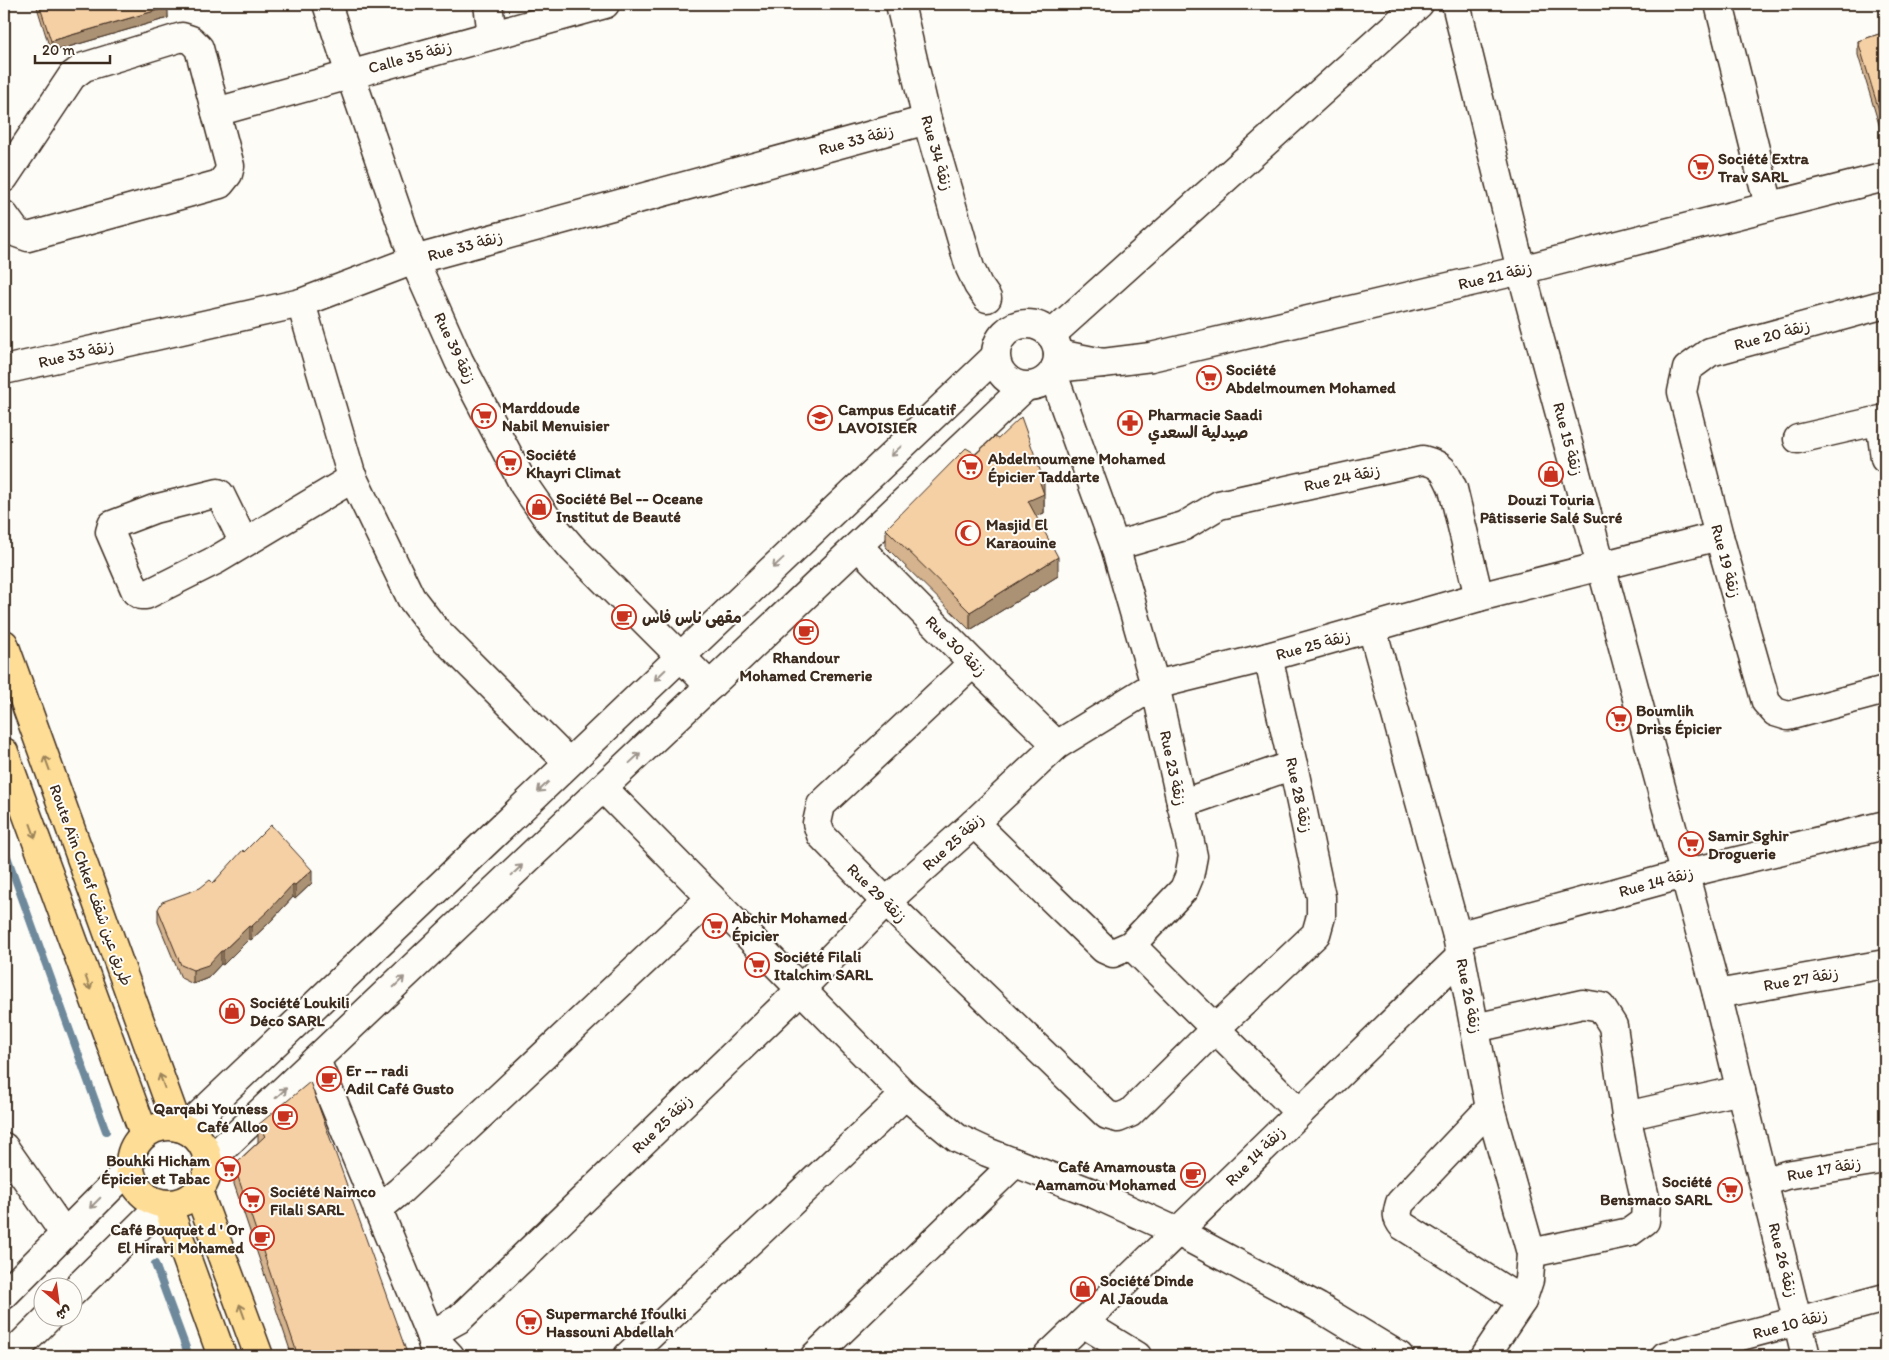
<svg xmlns="http://www.w3.org/2000/svg" width="1889" height="1360" font-family="Itim,'Playpen Sans Arabic',sans-serif">
<style>
.lines{fill:none;stroke-linecap:round;stroke-linejoin:round}
.stream{stroke:#6e899b;stroke-width:8}
.minor-casing{stroke:#3b2a1e;stroke-width:31}
.major-casing{stroke:#3b2a1e;stroke-width:31}
.minor{stroke:#fdfcf7;stroke-width:28}
.major{stroke:#fedd96;stroke-width:28}
.wall{fill:#d4b38e;stroke:#3b2a1e}
.shaded-wall{fill:#ac9274;stroke:#3b2a1e}
.building{fill:#f6d0a5;stroke:#3b2a1e}
.oneway{stroke:#9c938a}
.oneway2{stroke:#9c845a}
.labels{text-anchor:middle;dominant-baseline:central;stroke-width:4;stroke-linejoin:round;paint-order:stroke}
.street-label{font-size:16px;fill:#3b2a1e;stroke:#fdfcf7}
.poi-label{font-size:16px;font-weight:bold;fill:#3b2a1e;stroke:#fdfcf7;text-anchor:start}
</style>
<rect width="100%" height="100%" fill="#fdfcf7"/>
<filter id="ink" filterUnits="userSpaceOnUse"><feTurbulence type="fractalNoise" baseFrequency=".02" numOctaves="2"/><feDisplacementMap in="SourceGraphic" scale="10" xChannelSelector="R" yChannelSelector="G"/><feConvolveMatrix kernelMatrix="1 2 1 2 8 2 1 2 1" color-interpolation-filters="sRGB"/></filter>
<g filter="url(#ink)">
<g class="lines">
<g class="stream">
<polyline points="4,848 106,1131"/>
<polyline points="155,1264 189,1356"/>
</g>
<defs>
<g id="minor">
<polyline points="327,4 350,74 414,260 459,361 524,485 549,521 572,548 710,686"/>
<polyline points="488,4 492,35"/>
<polyline points="900,4 927,120 970,268 978,285 987,298"/>
<polyline points="1456,4 1521,270 1717,994 1806,1356"/>
<polyline points="1719,4 1769,206"/>
<polyline points="216,112 605,4"/>
<polyline points="4,178 72,76 84,67 182,37 191,40 199,48 230,166 228,174 220,184 28,237 17,233 4,215"/>
<polyline points="301,303 351,474 411,598 434,628 568,762"/>
<polyline points="1885,304 1710,352 1687,369 1682,392 1719,536 1766,702 1775,712 1788,716 1885,690"/>
<circle cx="1027" cy="355" r="31"/>
<polyline points="1051,335 1419,4"/>
<polyline points="1103,363 1151,357 1521,270 1885,177"/>
<polyline points="1055,368 1103,363 1058,354"/>
<polyline points="4,370 301,303 414,260 927,120"/>
<polyline points="1880,421 1885,458"/>
<polyline points="1798,439 1885,419"/>
<polyline points="244,543 220,494 218,493 154,509 112,525 110,532 136,592 141,595 146,595 216,560 353,478"/>
<polyline points="858,546 973,663 1057,745"/>
<path d="M1115,546L1184,526L1219,505L1423,460C1443,465 1445,471 1453,489L1479,597"/>
<polyline points="1372,628 1457,936 1490,1108 1531,1253 1529,1280 1522,1301 1485,1356"/>
<polyline points="973,663 821,805 817,823 821,835 886,902 1107,1115 1118,1118 1130,1113 1214,1030 1316,934 1321,916 1321,897 1293,765 1268,657"/>
<polyline points="603,788 905,1095 957,1138 987,1152 1090,1192 1178,1232 1318,1307 1399,1356"/>
<polyline points="1181,804 1293,765"/>
<polyline points="974,823 1104,949 1113,953 1131,945 1184,889 1189,877 1193,856 1155,685 1115,546 1053,374"/>
<polyline points="1457,936 1684,874 1885,825"/>
<polyline points="1131,945 1299,1112"/>
<polyline points="1717,994 1885,964"/>
<polyline points="1475,1028 1583,1004 1601,1007 1613,1026 1626,1116 1646,1202 1645,1221 1630,1232 1531,1253"/>
<polyline points="316,1060 430,1335 435,1353"/>
<path d="M1490,1108L1400,1203C1397,1213 1396,1218 1403,1226L1522,1301"/>
<polyline points="1626,1116 1741,1090"/>
<polyline points="185,1129 995,357"/>
<polyline points="4,1147 64,1233"/>
<polyline points="207,1163 1025,387"/>
<polyline points="1764,1182 1786,1175 1885,1159"/>
<polyline points="378,1209 400,1191 711,898"/>
<polyline points="72,1293 162,1204"/>
<polyline points="4,1295 129,1169"/>
<polyline points="1083,1323 1137,1356"/>
<polyline points="10,1356 48,1318"/>
<polyline points="450,1356 430,1335 459,1319 784,1006 886,902 974,823 1057,745 1155,685 1268,657 1479,597 1719,536"/>
<polyline points="628,1356 905,1095"/>
<polyline points="815,1356 1015,1163"/>
<path d="M1048,1356C1187,1224 1323,1089 1461,956"/>
<polyline points="1665,1356 1885,1298"/>
</g>
<g id="major">
<polyline points="4,644 178,1127"/>
<polyline points="4,752 144,1134"/>
<circle cx="169" cy="1165" r="39"/>
<polyline points="198,1191 259,1356"/>
<polyline points="167,1204 222,1356"/>
</g>
</defs>
<use href="#minor" class="minor-casing"/>
<use href="#major" class="major-casing"/>
<use href="#minor" class="minor"/>
<use href="#major" class="major"/>
</g>
<g class="wall">
<polygon points="36,4 167,4 168,18 51,52"/>
<polygon points="1885,32 1885,130 1881,131 1858,55 1858,41"/>
<polygon points="976,454 1044,499 1044,513 1036,516 1058,576 970,630 886,547 886,529"/>
<polygon points="244,852 312,883 295,899 293,897 269,923 251,940 249,939 223,965 221,964 208,978 193,984 181,978 158,922 158,909 213,883"/>
<polygon points="258,1125 408,1356 292,1356 234,1184 234,1165 258,1142"/>
</g>
<g class="shaded-wall">
<polygon points="168,7 168,18 51,52 51,41"/>
<polygon points="1885,116 1885,130 1881,131 1881,117"/>
<polygon points="1044,481 1044,513 1028,519 1028,501 1040,483"/>
<polygon points="1058,557 1058,576 970,630 970,612"/>
<polygon points="312,870 312,883 295,899 295,885"/>
<polygon points="293,884 293,897 269,923 251,940 251,927"/>
<polygon points="249,926 249,939 223,965 223,951"/>
<polygon points="221,951 221,964 208,978 193,984 193,970"/>
</g>
<g class="building">
<polygon points="39,4 167,4 168,7 51,41"/>
<polygon points="1885,32 1885,116 1881,117 1858,41"/>
<polygon points="1021,417 1044,481 1040,483 1044,494 1028,501 1058,557 970,612 886,529 966,448 976,454 994,437 998,439"/>
<polygon points="271,825 312,870 295,885 293,884 269,910 251,927 249,926 223,951 221,951 208,965 193,970 181,965 158,909 162,902 200,888 210,880 213,883 243,850 244,852"/>
<polygon points="310,1082 408,1356 298,1356 234,1165 265,1136 258,1125"/>
</g>
<defs><path id="oneway-shaft" d="M-6 0H5M1.5-3L5.5 0L1.5 3" fill="none" stroke-width="1.6" stroke-linecap="round" stroke-linejoin="round" transform="scale(1.25)"/></defs>
<g class="oneway">
<use href="#oneway-shaft" transform="translate(896 451) rotate(137)"/>
<use href="#oneway-shaft" transform="translate(778 563) rotate(137)"/>
<use href="#oneway-shaft" transform="translate(660 675) rotate(136)"/>
<use href="#oneway-shaft" transform="translate(635 758) rotate(-43)"/>
<use href="#oneway-shaft" transform="translate(543 787) rotate(136)"/>
<use href="#oneway-shaft" transform="translate(517 870) rotate(-44)"/>
<use href="#oneway-shaft" transform="translate(399 982) rotate(-44)"/>
<use href="#oneway-shaft" transform="translate(281 1093) rotate(-43)"/>
<use href="#oneway-shaft" transform="translate(95 1203) rotate(135)"/>
</g>
<g class="oneway2">
<use href="#oneway-shaft" transform="translate(47 763) rotate(-110)"/>
<use href="#oneway-shaft" transform="translate(33 831) rotate(70)"/>
<use href="#oneway-shaft" transform="translate(88 983) rotate(70)"/>
<use href="#oneway-shaft" transform="translate(162 1081) rotate(-110)"/>
<use href="#oneway-shaft" transform="translate(242 1311) rotate(-110)"/>
</g>
</g>
<defs>
<symbol id="supermarket-ring" viewBox="-11 -11 22 22"><circle r="9.5" fill="#fdfcf7" stroke="#c8321e" stroke-width="1.5"/><path d="M-6-5.5h2.5l.6 2H6L4.5 2H-2.5L-4.4-4H-6ZM-1.5 3.2a1.3 1.3 0 1 0 .1 0ZM3 3.2a1.3 1.3 0 1 0 .1 0Z" fill="#c8321e"/></symbol>
<symbol id="school-ring" viewBox="-11 -11 22 22"><circle r="9.5" fill="#fdfcf7" stroke="#c8321e" stroke-width="1.5"/><path d="M0-5L7-2L0 1L-7-2ZM-4 1L0 2.5L4 1V4Q0 6-4 4Z" fill="#c8321e"/></symbol>
<symbol id="pharmacy-ring" viewBox="-11 -11 22 22"><circle r="9.5" fill="#fdfcf7" stroke="#c8321e" stroke-width="1.5"/><path d="M-2-6h4v4h4v4h-4v4h-4v-4h-4v-4h4Z" fill="#c8321e"/></symbol>
<symbol id="shop-ring" viewBox="-11 -11 22 22"><circle r="9.5" fill="#fdfcf7" stroke="#c8321e" stroke-width="1.5"/><path d="M-5-2.5h2.3a2.7 3.5 0 0 1 5.4 0H5L5.5 6h-11ZM-1.5-2.5h3a1.5 2.3 0 0 0-3 0Z" fill="#c8321e"/></symbol>
<symbol id="mosque-ring" viewBox="-11 -11 22 22"><circle r="9.5" fill="#fdfcf7" stroke="#c8321e" stroke-width="1.5"/><path d="M3.5-4.9A6 6 0 1 0 3.5 4.9A5 5 0 1 1 3.5-4.9Z" fill="#c8321e"/></symbol>
<symbol id="cafe-ring" viewBox="-11 -11 22 22"><circle r="9.5" fill="#fdfcf7" stroke="#c8321e" stroke-width="1.5"/><path d="M-5.5-4.5H6V0H3Q3 3.5 0 3.5H-2.5Q-5.5 3.5-5.5 0ZM3-3.2v2h1.7v-2ZM-6 4.5H4V6H-6Z" fill="#c8321e"/></symbol>
</defs>
<g fill-rule="evenodd">
<use href="#supermarket-ring" x="1687" y="153" width="28" height="28"/>
<use href="#supermarket-ring" x="1195" y="364" width="28" height="28"/>
<use href="#supermarket-ring" x="470" y="402" width="28" height="28"/>
<use href="#school-ring" x="806" y="404" width="28" height="28"/>
<use href="#pharmacy-ring" x="1116" y="409" width="28" height="28"/>
<use href="#supermarket-ring" x="495" y="449" width="28" height="28"/>
<use href="#supermarket-ring" x="956" y="453" width="28" height="28"/>
<use href="#shop-ring" x="1537" y="460" width="28" height="28"/>
<use href="#shop-ring" x="525" y="493" width="28" height="28"/>
<use href="#mosque-ring" x="954" y="519" width="28" height="28"/>
<use href="#cafe-ring" x="610" y="603" width="28" height="28"/>
<use href="#cafe-ring" x="792" y="618" width="28" height="28"/>
<use href="#supermarket-ring" x="1605" y="705" width="28" height="28"/>
<use href="#supermarket-ring" x="1677" y="830" width="28" height="28"/>
<use href="#supermarket-ring" x="701" y="912" width="28" height="28"/>
<use href="#supermarket-ring" x="743" y="951" width="28" height="28"/>
<use href="#shop-ring" x="218" y="997" width="28" height="28"/>
<use href="#cafe-ring" x="315" y="1065" width="28" height="28"/>
<use href="#cafe-ring" x="271" y="1103" width="28" height="28"/>
<use href="#supermarket-ring" x="214" y="1155" width="28" height="28"/>
<use href="#cafe-ring" x="1179" y="1161" width="28" height="28"/>
<use href="#supermarket-ring" x="1716" y="1176" width="28" height="28"/>
<use href="#supermarket-ring" x="238" y="1186" width="28" height="28"/>
<use href="#cafe-ring" x="248" y="1224" width="28" height="28"/>
<use href="#shop-ring" x="1069" y="1275" width="28" height="28"/>
<use href="#supermarket-ring" x="515" y="1308" width="28" height="28"/>
</g>
<g class="labels">
<g class="street-label">
<text transform="translate(410 57) rotate(-15)">Calle 35 زنقة</text>
<text transform="translate(856 140) rotate(-15)">Rue 33 زنقة</text>
<text transform="translate(937 153) rotate(74)">Rue 34 زنقة</text>
<text transform="translate(465 246) rotate(-15)">Rue 33 زنقة</text>
<text transform="translate(1495 276) rotate(-13)">Rue 21 زنقة</text>
<text transform="translate(1772 335) rotate(-15)">Rue 20 زنقة</text>
<text transform="translate(455 348) rotate(65)">Rue 39 زنقة</text>
<text transform="translate(76 354) rotate(-13)">Rue 33 زنقة</text>
<text transform="translate(1568 439) rotate(75)">Rue 15 زنقة</text>
<text transform="translate(1342 478) rotate(-12)">Rue 24 زنقة</text>
<text transform="translate(1726 561) rotate(75)">Rue 19 زنقة</text>
<text transform="translate(1313 645) rotate(-15)">Rue 25 زنقة</text>
<text transform="translate(956 646) rotate(45)">Rue 30 زنقة</text>
<text transform="translate(1173 768) rotate(78)">Rue 23 زنقة</text>
<text transform="translate(1299 795) rotate(78)">Rue 28 زنقة</text>
<text transform="translate(953 842) rotate(-42)">Rue 25 زنقة</text>
<text transform="translate(1656 882) rotate(-15)">Rue 14 زنقة</text>
<text transform="translate(91 885) rotate(70)">Route Aïn Chkef طريق عين شقف</text>
<text transform="translate(877 893) rotate(45)">Rue 29 زنقة</text>
<text transform="translate(1801 979) rotate(-10)">Rue 27 زنقة</text>
<text transform="translate(1469 996) rotate(79)">Rue 26 زنقة</text>
<text transform="translate(662 1124) rotate(-44)">Rue 25 زنقة</text>
<text transform="translate(1255 1156) rotate(-45)">Rue 14 زنقة</text>
<text transform="translate(1824 1169) rotate(-10)">Rue 17 زنقة</text>
<text transform="translate(1783 1260) rotate(76)">Rue 26 زنقة</text>
<text transform="translate(1790 1324) rotate(-15)">Rue 10 زنقة</text>
</g>
<g class="poi-label">
<text x="1718" y="158">Société Extra<tspan x="1718" dy="18">Trav SARL</tspan></text>
<text x="1226" y="369">Société<tspan x="1226" dy="18">Abdelmoumen Mohamed</tspan></text>
<text x="502" y="407">Marddoude<tspan x="502" dy="18">Nabil Menuisier</tspan></text>
<text x="838" y="409">Campus Educatif<tspan x="838" dy="18">LAVOISIER</tspan></text>
<text x="1148" y="414">Pharmacie Saadi<tspan x="1148" dy="18">صيدلية السعدي</tspan></text>
<text x="526" y="454">Société<tspan x="526" dy="18">Khayri Climat</tspan></text>
<text x="988" y="458">Abdelmoumene Mohamed<tspan x="988" dy="18">Épicier Taddarte</tspan></text>
<text x="556" y="498">Société Bel -- Oceane<tspan x="556" dy="18">Institut de Beauté</tspan></text>
<text x="1551" y="499" text-anchor="middle">Douzi Touria<tspan x="1551" dy="18">Pâtisserie Salé Sucré</tspan></text>
<text x="986" y="524">Masjid El<tspan x="986" dy="18">Karaouine</tspan></text>
<text x="642" y="617">مقهى ناس فاس</text>
<text x="806" y="657" text-anchor="middle">Rhandour<tspan x="806" dy="18">Mohamed Cremerie</tspan></text>
<text x="1636" y="710">Boumlih<tspan x="1636" dy="18">Driss Épicier</tspan></text>
<text x="1708" y="835">Samir Sghir<tspan x="1708" dy="18">Droguerie</tspan></text>
<text x="732" y="917">Abchir Mohamed<tspan x="732" dy="18">Épicier</tspan></text>
<text x="774" y="956">Société Filali<tspan x="774" dy="18">Italchim SARL</tspan></text>
<text x="250" y="1002">Société Loukili<tspan x="250" dy="18">Déco SARL</tspan></text>
<text x="346" y="1070">Er -- radi<tspan x="346" dy="18">Adil Café Gusto</tspan></text>
<text x="268" y="1108" text-anchor="end">Qarqabi Youness<tspan x="268" dy="18">Café Alloo</tspan></text>
<text x="210" y="1160" text-anchor="end">Bouhki Hicham<tspan x="210" dy="18">Épicier et Tabac</tspan></text>
<text x="1176" y="1166" text-anchor="end">Café Amamousta<tspan x="1176" dy="18">Aamamou Mohamed</tspan></text>
<text x="1712" y="1181" text-anchor="end">Société<tspan x="1712" dy="18">Bensmaco SARL</tspan></text>
<text x="270" y="1191">Société Naimco<tspan x="270" dy="18">Filali SARL</tspan></text>
<text x="244" y="1229" text-anchor="end">Café Bouquet d ' Or<tspan x="244" dy="18">El Hirari Mohamed</tspan></text>
<text x="1100" y="1280">Société Dinde<tspan x="1100" dy="18">Al Jaouda</tspan></text>
<text x="546" y="1313">Supermarché Ifoulki<tspan x="546" dy="18">Hassouni Abdellah</tspan></text>
</g>
</g>
<rect width="1889" height="1360" fill="none" stroke="#fdfcf7" stroke-width="20"/>
<rect x="10" y="10" width="1869" height="1340" fill="none" stroke="#3b2a1e" stroke-width="2" filter="url(#ink)"/>
<g transform="translate(58 1302) rotate(151)"><circle r="24" fill="#fdfcf7" stroke="#afa8a0"/>
<path d="M0-4L9 19L0 12L-9 19Z" fill="#c8321e"/>
<text y="-8" font-size="14" font-weight="bold" text-anchor="middle" fill="#3b2a1e">ش</text>
</g>
<path d="M35 55v8h75v-8" fill="none" stroke="#3b2a1e" stroke-width="2.5"/>
<text x="42" y="55" font-size="15" fill="#3b2a1e" stroke="#fdfcf7" stroke-width="4" paint-order="stroke">20 m</text>
</svg>
